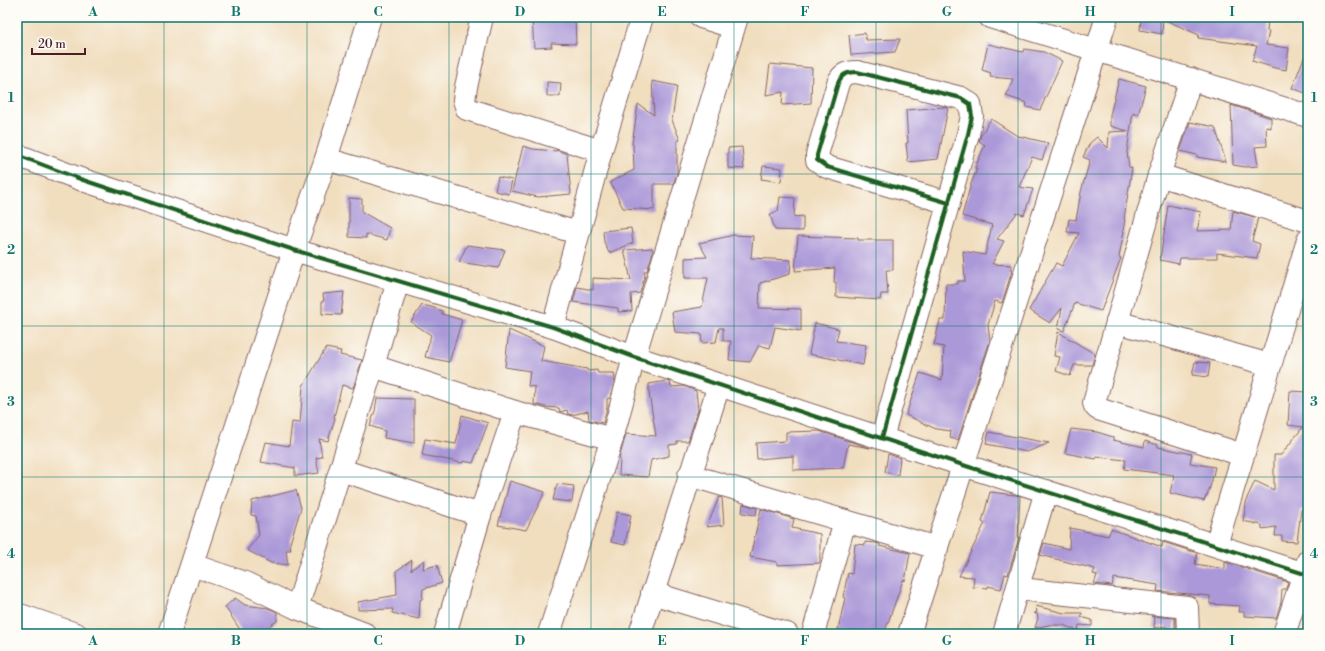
<svg xmlns="http://www.w3.org/2000/svg" width="1325" height="651" font-family="'Libre Bodoni',serif">
<style>
.building{fill:#ab98d8}
.lines{fill:none;stroke-linecap:round;stroke-linejoin:round}
.minor-casing{stroke:#84625f;stroke-width:24}
.minor{stroke:#fff;stroke-width:22}
.cycleway-casing{stroke:#fdfcf7;stroke-width:6}
.cycleway{stroke:#1b5e20;stroke-width:4}
.grid{fill:none;stroke:#0f766e;stroke-width:1;stroke-opacity:0.55}
.neatline{fill:none;stroke:#0f766e;stroke-width:1.5}
.grid-label{font-size:13px;text-anchor:middle;font-weight:bold;fill:#0f766e}
</style>
<rect width="100%" height="100%" fill="#fdfcf7"/>
<filter id="ink" filterUnits="userSpaceOnUse"><feTurbulence type="fractalNoise" baseFrequency=".025" numOctaves="2"/><feDisplacementMap in="SourceGraphic" scale="8" xChannelSelector="R" yChannelSelector="G"/><feConvolveMatrix kernelMatrix="1 2 1 2 8 2 1 2 1" color-interpolation-filters="sRGB"/></filter>
<filter id="wash" filterUnits="userSpaceOnUse"><feTurbulence type="fractalNoise" baseFrequency=".012" numOctaves="4" result="noise"/><feDisplacementMap in="SourceGraphic" scale="16" xChannelSelector="R" yChannelSelector="G"/><feGaussianBlur stdDeviation="0.9" result="paint"/><feColorMatrix in="noise" values="0 0 0 0 0 0 0 0 0 0 0 0 0 0 0 0 0 1.4 0 .05"/><feComposite in="paint" operator="in"/></filter>
<g filter="url(#wash)">
<rect width="100%" height="100%" fill="#f1debf"/>
<g id="blocks">
<g class="building">
<polygon points="543,17 558,17 557,20 575,18 576,44 551,43 552,47 534,48 532,18"/>
<polygon points="1141,17 1268,17 1267,31 1269,31 1266,45 1289,48 1286,70 1275,68 1252,61 1257,46 1198,38 1199,35 1163,19 1162,34 1140,30"/>
<polygon points="865,33 866,40 900,39 895,52 851,55 849,35"/>
<polygon points="988,44 1023,52 1024,49 1044,52 1062,61 1040,110 1026,107 1027,103 1006,96 1013,79 990,77 991,73 982,70"/>
<polygon points="1307,50 1308,50 1308,94 1292,88"/>
<polygon points="770,64 812,68 811,103 782,105 783,92 766,95"/>
<polygon points="1119,79 1146,86 1138,115 1133,113 1127,151 1129,167 1132,168 1124,219 1125,220 1123,231 1124,231 1119,257 1121,258 1101,311 1075,303 1064,331 1058,329 1062,308 1050,323 1029,310 1056,263 1062,266 1079,233 1067,232 1069,219 1076,220 1081,192 1090,160 1083,157 1090,143 1097,137 1108,148 1109,132 1128,131 1110,126 1110,115"/>
<polygon points="652,81 677,86 672,120 680,140 677,141 677,174 673,184 654,184 654,210 623,208 610,182 634,170 633,144 632,144 638,104 654,115"/>
<polygon points="547,82 561,83 560,96 547,96"/>
<polygon points="1231,105 1271,118 1271,128 1266,127 1267,146 1255,147 1258,166 1245,167 1233,165"/>
<polygon points="944,107 948,108 938,159 908,162 906,143 908,143 906,110"/>
<polygon points="991,119 1019,137 1019,136 1048,143 1042,160 1032,157 1019,187 1033,189 1024,215 1017,213 997,239 1004,241 992,264 1011,265 1011,271 1012,271 1002,303 995,301 988,325 990,341 958,440 950,438 951,431 936,429 906,415 920,373 942,380 944,347 934,345 940,320 945,320 946,284 958,284 958,281 965,281 963,251 985,255 992,225 962,216 971,184 977,169 975,168 985,145 979,141 981,135"/>
<polygon points="1190,122 1215,127 1226,162 1197,157 1197,155 1180,151"/>
<polygon points="523,146 533,149 556,151 556,150 567,154 571,194 538,197 512,191"/>
<polygon points="742,147 744,169 728,168 728,148"/>
<polygon points="763,166 782,168 781,182 761,179"/>
<polygon points="498,177 512,180 509,194 495,191"/>
<polygon points="780,197 795,198 794,217 803,216 803,231 775,230 770,214 778,211"/>
<polygon points="349,198 362,199 362,212 390,228 387,240 366,234 366,238 349,237"/>
<polygon points="1168,205 1201,212 1197,231 1231,230 1233,211 1258,218 1252,241 1260,244 1257,258 1217,253 1217,258 1180,258 1179,264 1160,260"/>
<polygon points="631,228 633,243 609,253 604,242 603,231"/>
<polygon points="734,235 753,236 751,258 791,260 790,274 760,283 759,308 801,309 801,331 775,327 770,348 759,345 750,362 729,360 731,341 723,341 723,328 719,328 716,342 702,343 701,334 675,332 672,312 702,307 708,278 685,278 685,258 707,257 699,243"/>
<polygon points="798,236 858,238 858,240 893,240 893,270 886,270 888,294 881,294 880,300 836,297 836,282 834,282 835,268 795,271"/>
<polygon points="467,245 505,250 498,268 459,262"/>
<polygon points="652,248 653,252 647,271 644,271 645,276 640,293 631,294 632,311 618,312 618,308 573,302 577,287 593,290 593,278 631,280 624,250"/>
<polygon points="344,292 341,315 322,314 322,301 324,301 323,294"/>
<polygon points="422,305 431,307 442,311 442,314 462,320 449,362 425,357 431,335 411,322"/>
<polygon points="815,323 839,329 836,341 866,345 863,365 809,354"/>
<polygon points="509,330 544,346 541,361 587,369 588,371 597,370 598,373 614,373 615,379 610,398 607,399 607,408 603,423 589,420 588,411 572,415 568,414 567,410 560,412 559,408 545,407 534,404 535,387 528,386 530,371 505,367"/>
<polygon points="1058,332 1095,354 1092,365 1074,365 1070,376 1056,371 1060,357 1054,356"/>
<polygon points="326,348 341,351 340,355 362,360 353,388 342,385 334,417 335,418 328,441 319,439 322,457 316,458 319,473 295,476 295,468 261,462 266,442 289,446 292,422 300,423 303,386"/>
<polygon points="1195,362 1210,363 1208,377 1192,375"/>
<polygon points="667,381 670,382 671,387 684,386 696,391 698,410 688,441 677,441 677,444 669,445 669,456 651,460 648,477 619,475 620,459 619,459 626,434 656,436 649,393 649,384"/>
<polygon points="1290,391 1308,392 1308,496 1306,495 1303,510 1301,510 1297,542 1282,541 1282,536 1275,536 1276,527 1262,529 1262,525 1243,521 1247,498 1255,481 1274,490 1274,455 1281,455 1303,427 1288,425"/>
<polygon points="377,398 414,399 414,443 384,438 385,431 370,426 375,411"/>
<polygon points="462,415 488,423 473,463 463,461 463,463 422,455 425,439 456,444"/>
<polygon points="1071,429 1097,432 1113,437 1113,440 1144,447 1145,441 1158,445 1158,447 1192,454 1190,463 1215,467 1211,484 1207,496 1206,496 1204,501 1170,493 1174,475 1124,469 1126,460 1097,457 1096,459 1065,453"/>
<polygon points="819,431 870,448 848,444 843,468 793,470 793,456 757,459 756,443 786,441 786,432"/>
<polygon points="989,432 1049,443 1027,452 986,444"/>
<polygon points="888,454 900,458 898,475 885,472"/>
<polygon points="510,481 545,492 526,530 498,525"/>
<polygon points="557,484 574,486 572,502 553,500"/>
<polygon points="296,490 301,508 290,543 291,550 286,550 288,565 271,563 247,550 259,535 256,516 251,515 252,501"/>
<polygon points="990,492 1015,495 1020,496 1018,538 1019,538 1008,575 1005,574 1001,589 988,586 988,588 973,587 974,577 959,576 985,523 982,522"/>
<polygon points="719,497 722,498 724,525 707,527"/>
<polygon points="743,504 757,508 756,515 742,513"/>
<polygon points="761,509 794,519 792,528 820,534 820,563 777,565 777,562 750,557"/>
<polygon points="617,512 631,515 625,545 611,542"/>
<polygon points="1070,528 1108,536 1111,529 1162,547 1163,542 1197,553 1195,564 1225,569 1225,562 1288,582 1286,589 1282,589 1281,602 1276,618 1244,616 1244,612 1239,612 1240,606 1210,604 1210,596 1157,591 1158,585 1114,578 1112,586 1094,584 1097,575 1093,574 1095,569 1040,555 1044,543 1069,549"/>
<polygon points="865,542 876,543 880,544 879,546 910,553 905,581 903,580 884,634 837,634 845,598 843,597 848,573 852,574 855,544 865,545"/>
<polygon points="412,560 411,570 424,560 423,569 437,565 442,583 423,589 422,599 420,600 419,619 392,613 393,609 358,610 358,602 397,595 396,571"/>
<polygon points="235,598 245,605 268,608 277,612 277,621 260,632 258,629 249,634 243,634 225,607"/>
<polygon points="1036,606 1064,613 1082,613 1081,617 1092,620 1092,626 1079,625 1078,631 1063,625 1049,625 1035,628 1038,618 1037,614 1034,613 1037,612"/>
<polygon points="1151,616 1175,618 1175,634 1165,626 1154,628 1155,618"/>
</g>
</g>
</g>
<g filter="url(#ink)">
<use href="#blocks" fill-opacity="0" stroke="#84625f" stroke-width="1"/>
<g class="lines">
<defs>
<g id="minor">
<polyline points="482,17 466,87 464,100 467,109 601,151"/>
<polyline points="701,17 733,27"/>
<polyline points="990,17 1308,116"/>
<polyline points="1191,79 1159,175 1094,403 1095,406 1098,409 1243,455"/>
<polyline points="17,155 80,179 294,250 553,327 634,357 963,465 1308,575"/>
<polyline points="326,159 578,233"/>
<polyline points="1159,175 1308,221"/>
<polyline points="1117,322 1270,365"/>
<polyline points="553,327 601,151 642,17"/>
<polyline points="373,366 515,412 612,439"/>
<path d="M882,438L968,134L972,116L970,104L961,98L857,72C847,72 842,74 838,83L817,155V160L827,167L949,203"/>
<polyline points="341,470 480,515"/>
<polyline points="689,475 937,548"/>
<polyline points="1216,545 1308,240"/>
<polyline points="192,565 245,583 297,608 365,634"/>
<polyline points="1018,587 1029,590 1187,607 1188,634"/>
<polyline points="652,593 787,634"/>
<polyline points="297,608 373,366 398,281"/>
<polyline points="17,614 76,634"/>
<polyline points="169,634 294,250 326,159 370,17"/>
<polyline points="445,634 480,515 515,412"/>
<polyline points="549,634 612,439 634,357 737,17"/>
<polyline points="640,634 719,385"/>
<polyline points="813,634 845,521"/>
<polyline points="909,634 1107,17"/>
<polyline points="1004,634 1046,491"/>
<polyline points="1284,634 1308,561"/>
</g>
</defs>
<use href="#minor" class="minor-casing"/>
<use href="#minor" class="minor"/>
<defs>
<g id="cycleway">
<polyline points="17,155 80,179 294,250 553,327 634,357 963,465 1308,575"/>
<path d="M882,438L968,134L972,116L970,104L961,98L857,72C847,72 842,74 838,83L817,155V160L827,167L949,203"/>
</g>
</defs>
<use href="#cycleway" class="cycleway-casing"/>
<use href="#cycleway" class="cycleway"/>
</g>
</g>
<path class="grid" d="M164,17V634M307,17V634M449,17V634M591,17V634M734,17V634M876,17V634M1018,17V634M1161,17V634M17,174H1308M17,326H1308M17,477H1308"/>
<rect width="1325" height="651" fill="none" stroke="#fdfcf7" stroke-width="44"/>
<path d="M32 48v6h53v-6" fill="none" stroke="#4a1f2b" stroke-width="2"/>
<text x="38" y="48" font-size="12" fill="#4a1f2b" stroke="#fdfcf7" stroke-width="3" paint-order="stroke">20 m</text>
<rect x="22" y="22" width="1281" height="607" class="neatline"/>
<g class="grid-label">
<text x="93" y="16">A</text>
<text x="236" y="16">B</text>
<text x="378" y="16">C</text>
<text x="520" y="16">D</text>
<text x="662" y="16">E</text>
<text x="805" y="16">F</text>
<text x="947" y="16">G</text>
<text x="1090" y="16">H</text>
<text x="1232" y="16">I</text>
<text x="11" y="102">1</text>
<text x="1314" y="102">1</text>
<text x="11" y="254">2</text>
<text x="1314" y="254">2</text>
<text x="11" y="406">3</text>
<text x="1314" y="406">3</text>
<text x="11" y="558">4</text>
<text x="1314" y="558">4</text>
<text x="93" y="645">A</text>
<text x="236" y="645">B</text>
<text x="378" y="645">C</text>
<text x="520" y="645">D</text>
<text x="662" y="645">E</text>
<text x="805" y="645">F</text>
<text x="947" y="645">G</text>
<text x="1090" y="645">H</text>
<text x="1232" y="645">I</text>
</g>
</svg>
